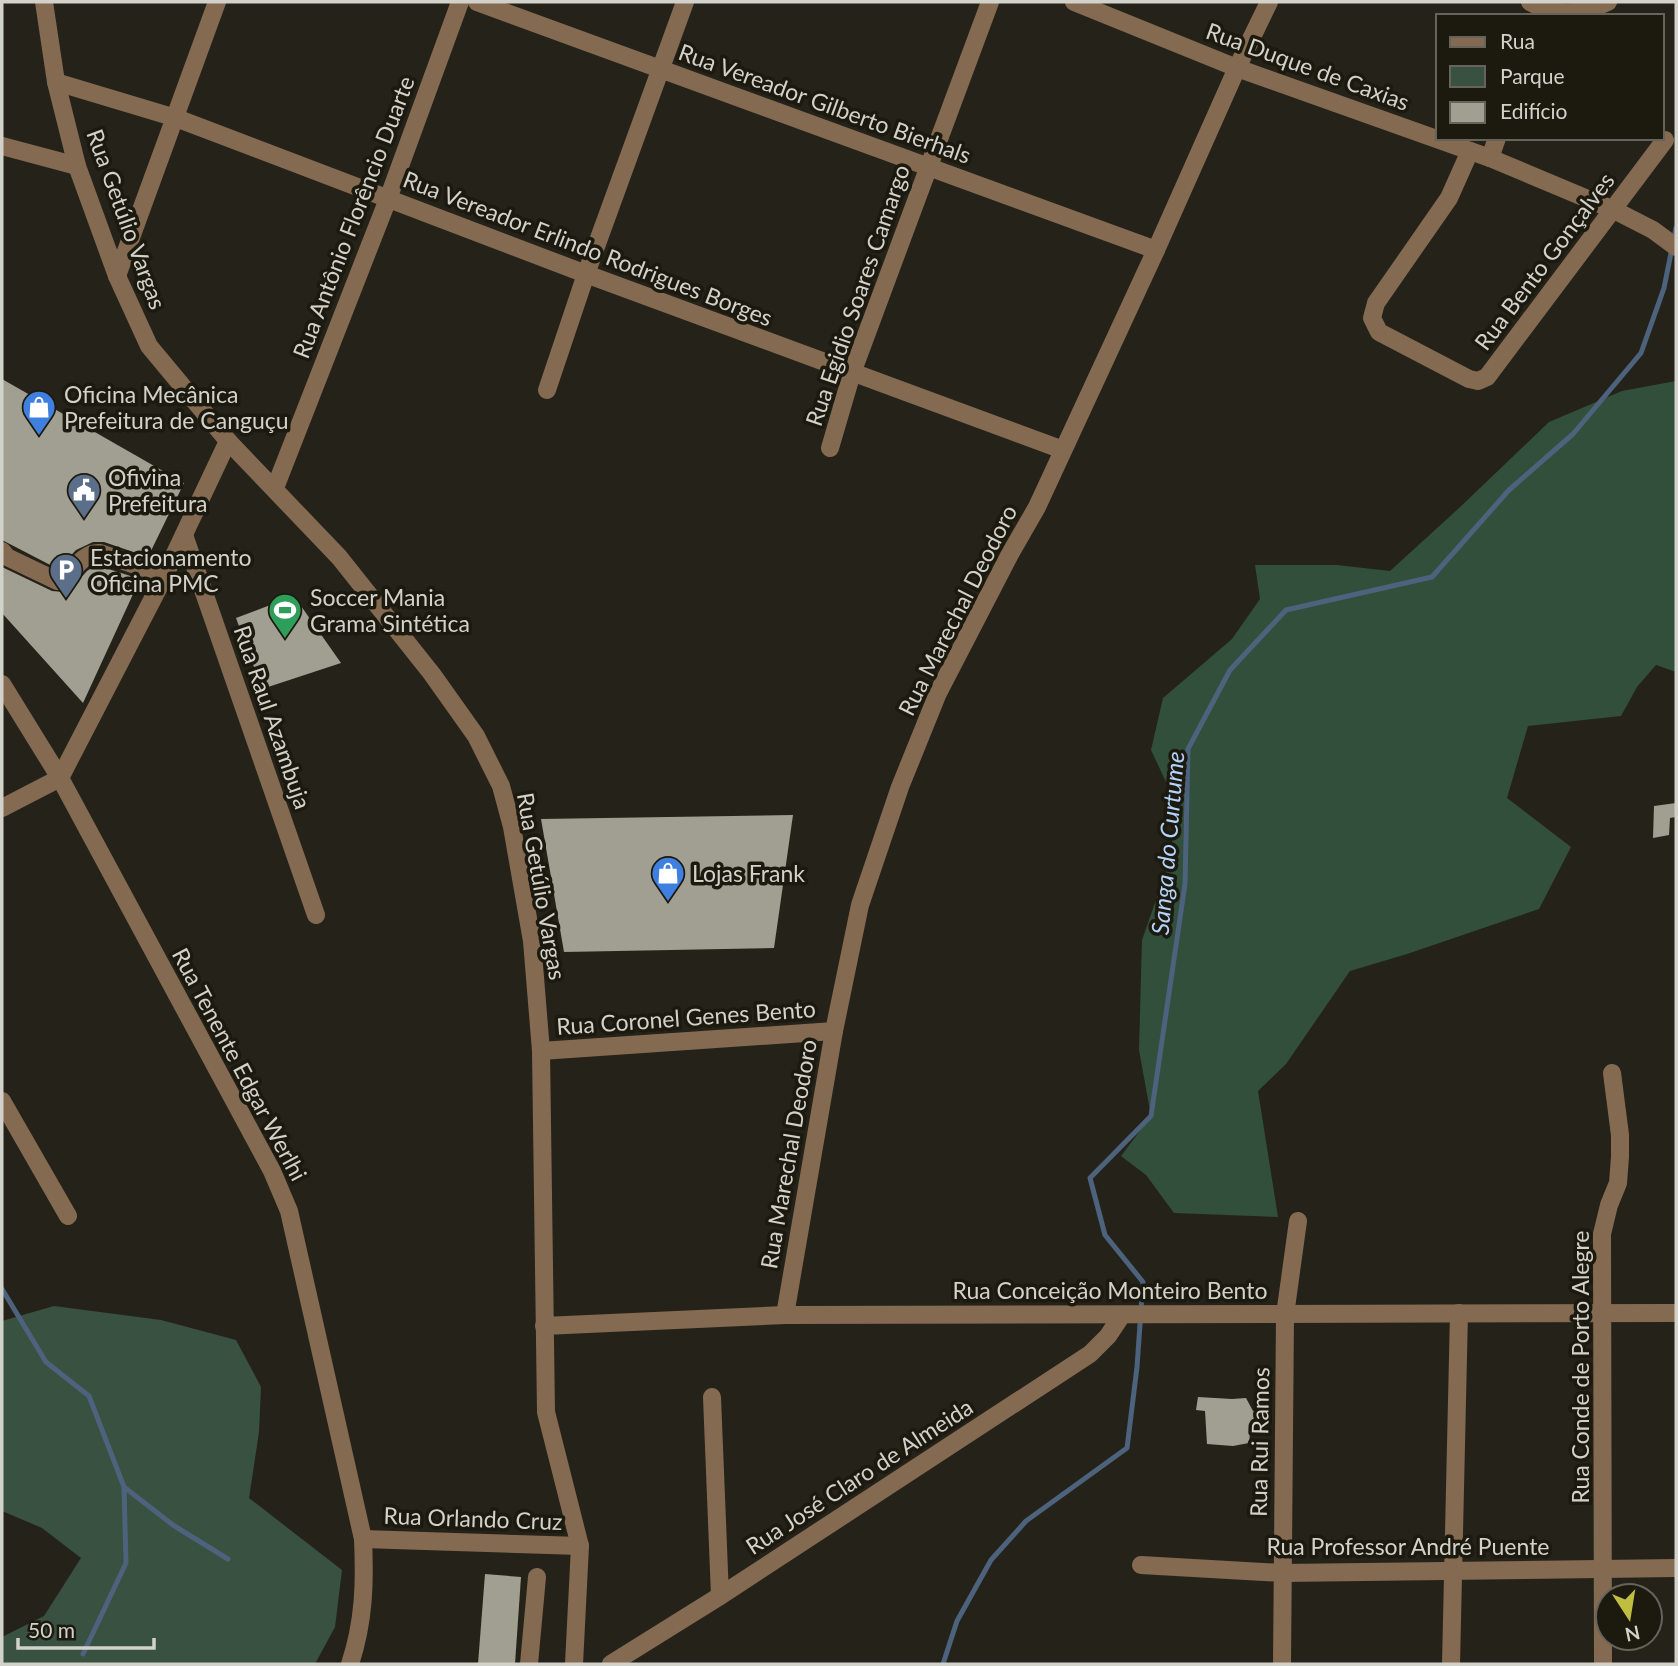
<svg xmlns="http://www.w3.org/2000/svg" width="1678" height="1666" font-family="Lato,sans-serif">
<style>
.green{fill:#395140}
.forest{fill:#314f3b}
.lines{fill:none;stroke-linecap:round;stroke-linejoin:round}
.stream{stroke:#4d627c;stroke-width:5}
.building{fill:#a19f91}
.minor{stroke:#856a52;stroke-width:18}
.labels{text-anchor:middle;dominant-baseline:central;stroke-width:7;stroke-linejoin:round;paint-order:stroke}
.street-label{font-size:23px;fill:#d2d1ca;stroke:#1c1a0f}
.poi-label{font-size:23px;fill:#d2d1ca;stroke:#1c1a0f;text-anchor:start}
.water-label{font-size:24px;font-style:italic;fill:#b4d3fa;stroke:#1c1a0f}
</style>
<rect width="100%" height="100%" fill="#252319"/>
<polygon class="green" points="54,1306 161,1320 236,1340 261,1387 259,1432 249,1498 342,1570 335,1627 315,1664 2,1664 2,1637 44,1616 81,1558 42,1528 2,1511 2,1321"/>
<polygon class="forest" points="1676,381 1676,672 1656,665 1637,687 1621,716 1528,726 1507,798 1571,847 1539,909 1407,954 1350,971 1286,1064 1258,1091 1278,1217 1174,1213 1146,1175 1121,1156 1151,1116 1139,1050 1142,940 1171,857 1174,799 1151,750 1163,698 1232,639 1260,599 1255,565 1337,565 1390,571 1458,509 1549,422 1622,391"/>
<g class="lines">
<g class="stream">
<polyline points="2,1289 46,1362 89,1396 124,1487 126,1563 83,1654"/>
<polyline points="124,1487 173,1525 228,1559"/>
<polyline points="943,1664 957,1621 991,1560 1026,1521 1127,1448 1137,1367 1143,1282 1105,1235 1090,1178 1151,1116 1185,884 1188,749 1230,670 1286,610 1432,577 1509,490 1573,434 1641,353 1664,288 1676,228"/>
</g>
</g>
<g class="building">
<polygon points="2,379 184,483 148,557 104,542 93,542 76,550 58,569 2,540"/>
<polygon points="96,565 140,579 83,703 2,613 2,567 52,591 63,592 71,589 87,571"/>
<polygon points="294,596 341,663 262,689 236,618"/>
<polygon points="1676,803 1676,817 1670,818 1669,835 1653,838 1654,806"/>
<polygon points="793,815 774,948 564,952 541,819"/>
<polygon points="1198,1397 1232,1399 1246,1398 1253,1411 1258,1410 1258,1433 1250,1433 1249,1443 1233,1446 1207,1444 1205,1411 1196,1410"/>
<polygon points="485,1574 521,1577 515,1664 478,1664"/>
</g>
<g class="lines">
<g class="minor">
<polyline points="44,2 56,82 77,166 117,276 149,346 228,441 339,557 432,674 476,736 501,786 512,827 532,941 541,1051 546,1412 580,1546 574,1664"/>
<polyline points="477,2 1156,250"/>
<polyline points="1074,2 1237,68 1490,158 1614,210 1653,230 1676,247"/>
<path d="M1530,2C1555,17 1583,14 1608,2"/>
<polyline points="56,82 176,118 586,274 1063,450"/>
<polyline points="2,146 77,166"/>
<polyline points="1470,151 1449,198 1376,303 1372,318 1379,332 1469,379 1478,381 1487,377 1665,140"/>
<polyline points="1490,158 1497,138"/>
<polyline points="117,276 217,2"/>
<polyline points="547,390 586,274 685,2"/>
<polyline points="830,448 852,373 990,2"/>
<polyline points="275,488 388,199 460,2"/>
<polyline points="184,535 316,915"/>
<path d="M2,551L7,557L57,581H63C74,570 83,552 100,553L144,568L162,581"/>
<path d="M2,684L60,778L272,1171L289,1211L363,1539C365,1583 364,1622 350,1664"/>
<polyline points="2,808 60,778 162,581 228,441"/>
<polyline points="541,1051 834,1031"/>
<polyline points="2,1101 68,1216"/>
<polyline points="785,1315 834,1031 860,905 900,787 938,693 1010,554 1037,507 1156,250 1237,68 1269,2"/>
<polyline points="544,1326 785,1315 1676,1313"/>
<polyline points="712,1397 720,1596"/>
<polyline points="363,1539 580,1546"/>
<polyline points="1141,1565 1282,1573 1676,1568"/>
<polyline points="529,1664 537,1577"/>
<polyline points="611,1664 720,1596 1090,1354 1108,1336 1122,1315"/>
<polyline points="1282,1664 1285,1315 1298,1221"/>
<polyline points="1451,1664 1459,1313"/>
<polyline points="1603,1664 1602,1234 1609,1205 1618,1183 1620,1157 1620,1135 1612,1073"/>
</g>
</g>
<defs>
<symbol id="shop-pin" viewBox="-11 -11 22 30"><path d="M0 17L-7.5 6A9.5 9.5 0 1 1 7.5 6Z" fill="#3f7fe0" stroke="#1c1a0f"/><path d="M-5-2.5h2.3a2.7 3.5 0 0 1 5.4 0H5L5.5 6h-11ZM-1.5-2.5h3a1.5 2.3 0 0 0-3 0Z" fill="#fff"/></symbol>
<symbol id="civic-pin" viewBox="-11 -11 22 30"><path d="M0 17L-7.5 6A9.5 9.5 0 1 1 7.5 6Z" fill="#5c6f8a" stroke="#1c1a0f"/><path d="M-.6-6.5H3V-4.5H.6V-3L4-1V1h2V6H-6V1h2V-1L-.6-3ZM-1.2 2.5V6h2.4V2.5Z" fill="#fff"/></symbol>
<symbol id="parking-pin" viewBox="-11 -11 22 30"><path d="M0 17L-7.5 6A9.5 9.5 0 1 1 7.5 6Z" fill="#5c6f8a" stroke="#1c1a0f"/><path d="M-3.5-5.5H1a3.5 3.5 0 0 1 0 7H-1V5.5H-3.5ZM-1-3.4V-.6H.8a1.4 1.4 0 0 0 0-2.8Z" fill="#fff"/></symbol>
<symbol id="stadium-pin" viewBox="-11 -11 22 30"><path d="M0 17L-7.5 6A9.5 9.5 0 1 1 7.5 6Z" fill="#2e9e5b" stroke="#1c1a0f"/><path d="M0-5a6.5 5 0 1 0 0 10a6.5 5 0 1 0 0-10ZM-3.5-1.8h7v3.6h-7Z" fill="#fff"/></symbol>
</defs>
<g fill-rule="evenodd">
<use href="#shop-pin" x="20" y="388" width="38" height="52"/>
<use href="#civic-pin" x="65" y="471" width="38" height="52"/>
<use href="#parking-pin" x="47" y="551" width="38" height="52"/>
<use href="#stadium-pin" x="266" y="591" width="38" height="52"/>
<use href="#shop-pin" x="649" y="854" width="38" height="52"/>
</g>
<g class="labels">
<g class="street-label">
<text transform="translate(1308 66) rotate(20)">Rua Duque de Caxias</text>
<text transform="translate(825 103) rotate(20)">Rua Vereador Gilberto Bierhals</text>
<text transform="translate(353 217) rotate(-69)">Rua Antônio Florêncio Duarte</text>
<text transform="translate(127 219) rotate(70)">Rua Getúlio Vargas</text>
<text transform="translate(588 248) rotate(21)">Rua Vereador Erlindo Rodrigues Borges</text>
<text transform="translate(1544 261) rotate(-53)">Rua Bento Gonçalves</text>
<text transform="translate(857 295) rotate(-71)">Rua Egidio Soares Camargo</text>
<text transform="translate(957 610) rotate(-63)">Rua Marechal Deodoro</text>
<text transform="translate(273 717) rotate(71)">Rua Raul Azambuja</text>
<text transform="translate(542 886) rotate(80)">Rua Getúlio Vargas</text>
<text transform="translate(686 1017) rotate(-4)">Rua Coronel Genes Bento</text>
<text transform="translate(240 1064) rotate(62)">Rua Tenente Edgar Werlhi</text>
<text transform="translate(788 1154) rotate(-80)">Rua Marechal Deodoro</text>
<text x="1110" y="1290">Rua Conceição Monteiro Bento</text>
<text transform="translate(1580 1367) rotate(-90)">Rua Conde de Porto Alegre</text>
<text transform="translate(1259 1442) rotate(-89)">Rua Rui Ramos</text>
<text transform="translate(859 1476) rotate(-33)">Rua José Claro de Almeida</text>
<text transform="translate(473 1518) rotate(2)">Rua Orlando Cruz</text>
<text x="1408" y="1546">Rua Professor André Puente</text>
</g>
<g class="poi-label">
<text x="64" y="394">Oficina Mecânica<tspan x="64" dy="26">Prefeitura de Canguçu</tspan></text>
<text x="108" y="477">Ofivina<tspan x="108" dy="26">Prefeitura</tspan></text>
<text x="90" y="557">Estacionamento<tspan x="90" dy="26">Oficina PMC</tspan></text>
<text x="310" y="597">Soccer Mania<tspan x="310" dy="26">Grama Sintética</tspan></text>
<text x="692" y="873">Lojas Frank</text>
</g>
<g class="water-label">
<text transform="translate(1167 843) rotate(-85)">Sanga do Curtume</text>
</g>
</g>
<rect width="1678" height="1666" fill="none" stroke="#d2d1ca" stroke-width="7"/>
<rect x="1436" y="14" width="228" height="126" fill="#1c1a0f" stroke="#65635a" stroke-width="2"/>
<rect x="1450" y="37" width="35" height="10" fill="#856a52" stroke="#65635a" stroke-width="2"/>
<text x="1500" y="49" font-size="21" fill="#d2d1ca">Rua</text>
<rect x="1450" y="66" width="35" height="21" fill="#395140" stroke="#65635a" stroke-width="2"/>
<text x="1500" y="84" font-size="21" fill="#d2d1ca">Parque</text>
<rect x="1450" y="102" width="35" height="21" fill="#a19f91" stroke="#65635a" stroke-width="2"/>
<text x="1500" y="119" font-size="21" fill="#d2d1ca">Edifício</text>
<g transform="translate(1629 1617) rotate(168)"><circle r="33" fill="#1c1a0f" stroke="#65635a" stroke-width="2"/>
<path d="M0-5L12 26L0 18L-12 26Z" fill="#bfbe41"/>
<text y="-10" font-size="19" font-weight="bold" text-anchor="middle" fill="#d2d1ca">N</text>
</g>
<path d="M18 1638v10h136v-10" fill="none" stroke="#d2d1ca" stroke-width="3.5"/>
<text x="28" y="1638" font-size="21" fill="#d2d1ca" stroke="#1c1a0f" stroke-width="5" paint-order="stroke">50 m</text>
</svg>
